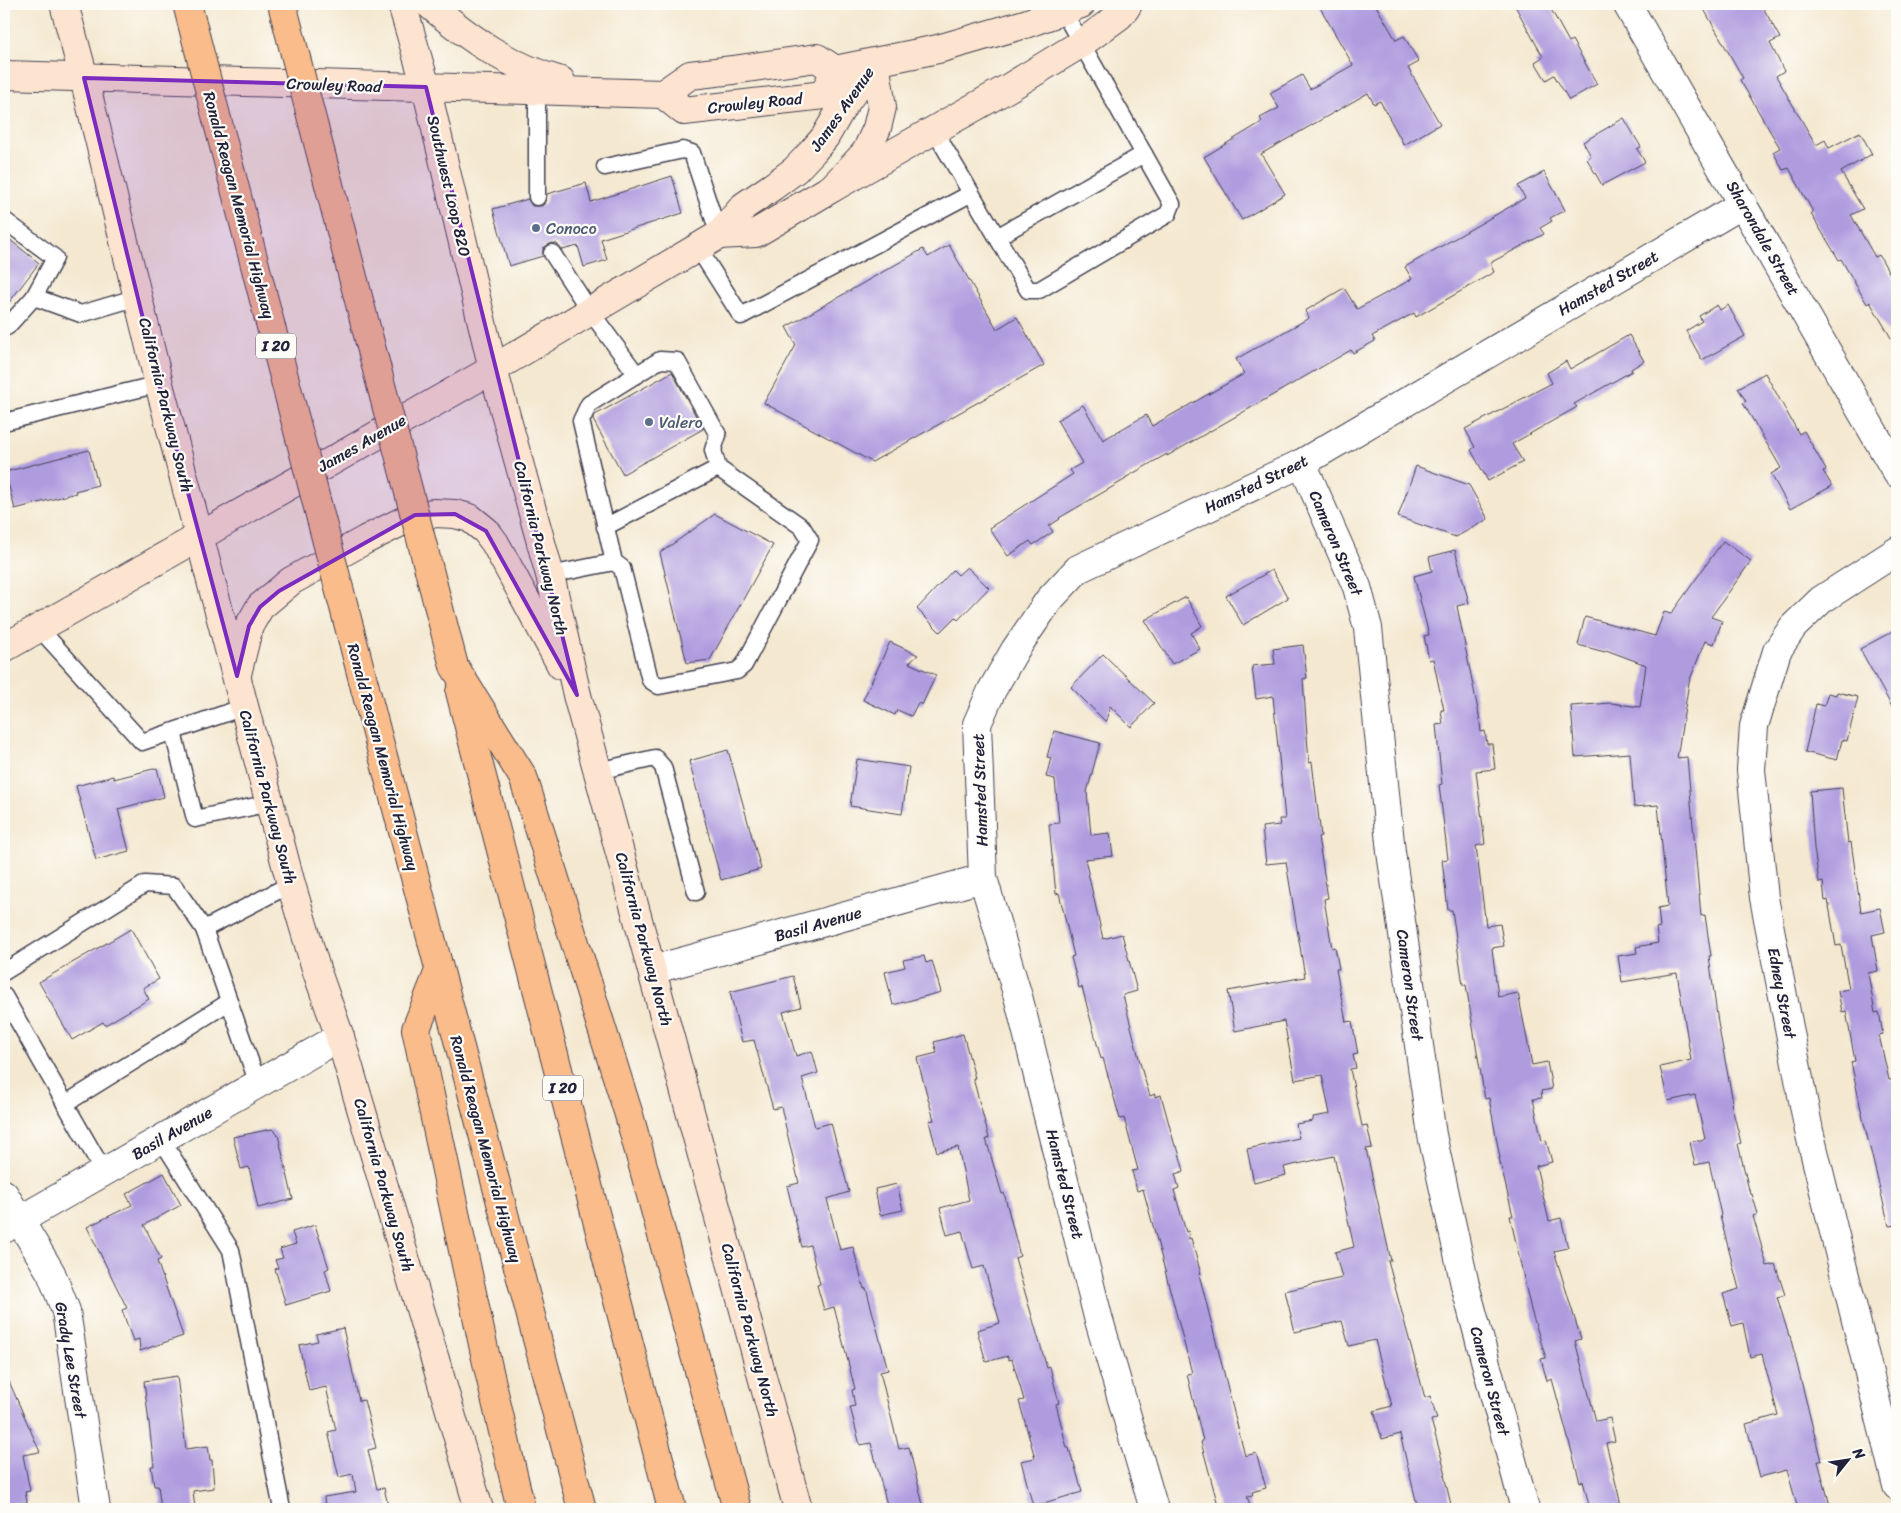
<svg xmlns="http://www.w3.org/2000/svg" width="1901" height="1513" font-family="Sriracha,sans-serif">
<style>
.building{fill:#af9cdf}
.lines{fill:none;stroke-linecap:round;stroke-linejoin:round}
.lane-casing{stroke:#424051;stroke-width:19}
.street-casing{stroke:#424051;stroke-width:30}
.secondary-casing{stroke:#424051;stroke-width:30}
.highway-casing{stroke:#424051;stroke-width:30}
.lane{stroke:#fff;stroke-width:16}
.street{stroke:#fff;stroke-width:28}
.secondary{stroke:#fde4d0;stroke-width:28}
.highway{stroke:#f9bc8a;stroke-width:28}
.highway-bridge-casing{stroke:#424051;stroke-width:30;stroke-linecap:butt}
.highway-bridge{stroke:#f9bc8a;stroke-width:28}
.marked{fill:#7b2cbf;fill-opacity:0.2;stroke:#7b2cbf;stroke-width:4;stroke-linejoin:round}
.service-dot{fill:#5c6f8a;stroke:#fdfcf7;stroke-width:2}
.labels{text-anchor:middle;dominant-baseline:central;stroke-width:4.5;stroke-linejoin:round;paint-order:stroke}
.shield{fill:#fdfcf7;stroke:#646373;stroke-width:1}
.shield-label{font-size:15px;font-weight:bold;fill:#22223b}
.street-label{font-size:16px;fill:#22223b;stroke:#fdfcf7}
.service-label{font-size:16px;fill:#4e5e75;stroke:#fdfcf7;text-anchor:start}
</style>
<rect width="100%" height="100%" fill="#fdfcf7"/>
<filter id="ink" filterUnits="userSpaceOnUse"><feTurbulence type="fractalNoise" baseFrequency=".02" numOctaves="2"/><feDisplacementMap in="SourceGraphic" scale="10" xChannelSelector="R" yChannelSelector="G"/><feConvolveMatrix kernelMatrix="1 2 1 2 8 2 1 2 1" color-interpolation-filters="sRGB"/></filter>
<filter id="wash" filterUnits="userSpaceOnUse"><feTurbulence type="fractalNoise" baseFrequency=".0096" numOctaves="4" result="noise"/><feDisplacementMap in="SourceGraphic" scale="20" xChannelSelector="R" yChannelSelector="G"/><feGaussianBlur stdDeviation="1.12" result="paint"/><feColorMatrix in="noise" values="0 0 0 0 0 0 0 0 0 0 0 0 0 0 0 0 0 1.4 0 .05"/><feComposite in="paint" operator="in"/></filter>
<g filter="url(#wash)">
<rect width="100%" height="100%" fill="#f4e8d0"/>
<g id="blocks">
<g class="building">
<polygon points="1318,4 1375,4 1396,40 1404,36 1419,62 1408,68 1440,124 1404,145 1380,101 1374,104 1368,93 1261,154 1285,194 1242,220 1204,157 1262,122 1260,118 1279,108 1270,93 1302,75 1310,89 1353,65"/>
<polygon points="1514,4 1548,4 1569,42 1572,40 1597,84 1569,100 1554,75 1546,80 1535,62 1543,57"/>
<polygon points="1701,4 1761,4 1780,38 1770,43 1784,71 1776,76 1816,145 1825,140 1829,148 1860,132 1872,154 1841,172 1863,209 1851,215 1875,257 1879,255 1897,286 1897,348 1870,302 1867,304 1841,259 1839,260 1811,214 1813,212 1789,168 1783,170 1773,152 1780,148 1740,80 1743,78"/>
<polygon points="1624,118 1641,147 1637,149 1645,162 1602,185 1587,159 1591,156 1583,142"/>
<polygon points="1544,172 1565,210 1550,218 1552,221 1540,228 1544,234 1490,263 1494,272 1416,317 1414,313 1372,336 1375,341 1353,353 1351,350 1167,456 1167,454 1125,478 1126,479 1059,518 1060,519 1049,526 1053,532 1033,545 1030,541 1008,556 989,528 1073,474 1070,470 1082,463 1057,420 1083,405 1103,440 1146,415 1152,426 1244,374 1236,359 1309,318 1305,311 1344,288 1357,309 1412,279 1405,267 1525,198 1518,186"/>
<polygon points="672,176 683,213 601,239 607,260 584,267 578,246 562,250 557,244 552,243 543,248 543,256 509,266 493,209 528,199 532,206 542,206 546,202 547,194 586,183 591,202"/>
<polygon points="4,235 39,263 4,309"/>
<polygon points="949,245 997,329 1017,317 1044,365 872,462 764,403 796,345 786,327 923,249 928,257"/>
<polygon points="1717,305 1720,310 1728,305 1745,336 1702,360 1686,331 1702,321 1699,316"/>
<polygon points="1629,335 1644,361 1631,369 1632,371 1574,404 1577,407 1512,444 1523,462 1488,481 1471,450 1475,447 1465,429 1552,383 1547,373 1566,361 1570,369"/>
<polygon points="672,372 703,429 623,474 593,420 595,415"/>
<polygon points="1765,373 1799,434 1804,431 1826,470 1823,471 1832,486 1790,509 1771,474 1781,468 1743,403 1746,401 1738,388"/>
<polygon points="89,450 98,485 75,491 76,493 15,509 5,472"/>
<polygon points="1416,466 1469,485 1488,519 1456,537 1398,517"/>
<polygon points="715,514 773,545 710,660 687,663 660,553"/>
<polygon points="1723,541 1751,561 1711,617 1722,621 1714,644 1705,641 1689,682 1677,758 1687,757 1701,916 1705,915 1711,956 1709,956 1718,1023 1733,1102 1731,1103 1741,1143 1738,1144 1750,1194 1752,1194 1758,1214 1753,1216 1767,1266 1775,1264 1785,1295 1777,1297 1789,1336 1790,1336 1821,1461 1818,1461 1831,1509 1798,1509 1787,1470 1760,1477 1746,1424 1778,1415 1762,1354 1750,1357 1743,1323 1732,1326 1723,1294 1739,1289 1720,1216 1721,1215 1709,1162 1695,1165 1690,1142 1705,1139 1695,1095 1668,1101 1660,1067 1691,1060 1677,973 1622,982 1618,956 1637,953 1636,947 1658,943 1656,928 1660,927 1658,908 1668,906 1658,805 1634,807 1630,753 1575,757 1571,706 1611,703 1640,707 1646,665 1606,650 1605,652 1578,645 1585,617 1655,636 1664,612 1671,614"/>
<polygon points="1455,550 1469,603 1457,606 1479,715 1481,732 1485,731 1487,744 1492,744 1495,769 1476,771 1485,844 1476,846 1486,926 1500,924 1504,946 1492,948 1498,997 1518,993 1532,1065 1547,1062 1552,1089 1541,1091 1542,1098 1533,1099 1542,1141 1546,1140 1552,1162 1536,1166 1549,1221 1561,1218 1568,1248 1554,1251 1581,1339 1575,1341 1596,1421 1610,1418 1615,1441 1606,1443 1622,1509 1590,1509 1583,1481 1580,1482 1552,1379 1547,1381 1541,1359 1546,1358 1531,1310 1510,1216 1513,1216 1499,1158 1500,1158 1489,1098 1485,1099 1466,985 1463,985 1452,910 1448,910 1442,860 1448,859 1439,785 1442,784 1436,725 1443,724 1441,710 1444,710 1433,659 1429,660 1424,636 1429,635 1414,576 1432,571 1429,557"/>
<polygon points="967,567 989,588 958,620 955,617 940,632 917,609 953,570 958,575"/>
<polygon points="1272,570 1288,598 1243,625 1226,596"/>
<polygon points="1186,597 1202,626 1191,633 1200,649 1172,664 1145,620"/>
<polygon points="1897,629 1897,716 1860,649"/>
<polygon points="890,642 918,655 909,663 936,675 922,705 918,703 911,716 897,710 895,715 863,700"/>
<polygon points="1303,645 1307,678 1303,679 1309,763 1312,762 1321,836 1318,837 1328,898 1324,899 1332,948 1335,947 1339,969 1336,969 1346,1022 1352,1021 1358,1054 1353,1055 1356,1068 1350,1069 1362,1126 1367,1125 1372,1148 1366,1149 1391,1261 1388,1261 1425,1398 1430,1396 1437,1419 1431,1420 1446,1474 1444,1475 1452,1509 1418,1509 1400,1434 1382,1439 1374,1411 1392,1406 1375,1340 1349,1346 1342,1321 1295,1332 1285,1291 1342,1278 1335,1252 1354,1247 1334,1156 1284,1167 1286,1175 1254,1183 1247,1149 1299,1138 1296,1124 1313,1121 1313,1117 1330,1114 1322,1075 1295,1080 1284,1021 1235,1031 1228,991 1305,977 1286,862 1266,864 1262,827 1280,825 1279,819 1285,819 1273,696 1256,699 1252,666 1275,664 1273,649"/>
<polygon points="1103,654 1154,703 1131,727 1110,706 1106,722 1071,687"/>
<polygon points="1837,692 1858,697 1847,741 1842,740 1837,760 1805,752 1816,704 1824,706 1828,693 1836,695"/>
<polygon points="1054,731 1100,743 1087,792 1091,835 1110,833 1113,856 1085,859 1103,939 1122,934 1137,991 1123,995 1143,1074 1150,1096 1155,1094 1155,1097 1161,1095 1175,1146 1177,1146 1184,1171 1175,1174 1179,1188 1174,1190 1186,1232 1188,1231 1189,1239 1191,1238 1201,1274 1199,1274 1245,1456 1256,1453 1266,1488 1252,1492 1253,1495 1247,1496 1251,1509 1219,1509 1201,1442 1203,1441 1187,1374 1192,1373 1155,1233 1143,1189 1137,1191 1132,1171 1138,1170 1124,1118 1120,1119 1103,1058 1101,1059 1082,987 1079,988 1071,957 1074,956 1059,893 1056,894 1049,824 1059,823 1055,779 1046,777 1051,758 1047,757"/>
<polygon points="728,750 761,869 721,880 689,761"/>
<polygon points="857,759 909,767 902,814 850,806"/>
<polygon points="157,768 164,797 118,809 129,851 96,860 76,786 113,776 114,779"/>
<polygon points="1842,788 1848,843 1851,842 1861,912 1880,908 1885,932 1872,935 1878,971 1868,973 1875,1013 1879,1012 1883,1034 1879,1035 1889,1080 1897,1079 1897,1225 1889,1226 1863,1119 1851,1062 1855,1061 1846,1011 1842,1012 1838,991 1849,989 1841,945 1836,946 1828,900 1825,901 1823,882 1819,883 1814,848 1810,791"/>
<polygon points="131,929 159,979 143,988 149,999 105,1025 103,1022 72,1040 39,982"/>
<polygon points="924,956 926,963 932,961 941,992 893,1005 885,972 905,967 903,960"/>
<polygon points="793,976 801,1007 783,1012 796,1056 812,1051 818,1073 802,1078 815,1127 831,1123 849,1192 827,1199 840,1250 853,1247 864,1289 866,1288 888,1370 880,1372 899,1449 909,1447 924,1509 888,1509 871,1443 860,1445 850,1407 855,1406 852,1390 855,1389 834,1307 824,1310 817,1285 820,1284 810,1245 802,1247 787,1186 799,1183 781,1107 773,1109 754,1040 742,1042 730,992"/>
<polygon points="963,1034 975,1078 973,1078 989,1138 986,1139 1002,1194 1004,1193 1020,1256 1015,1258 1047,1368 1050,1367 1059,1403 1056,1404 1067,1448 1069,1448 1073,1463 1074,1463 1082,1492 1033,1506 1021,1461 1035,1458 1019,1401 1024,1400 1012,1359 1009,1360 1008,1356 986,1362 977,1330 1000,1323 984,1266 973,1269 962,1231 947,1235 940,1208 969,1200 958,1147 937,1152 929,1121 934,1120 917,1058 937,1053 934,1042"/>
<polygon points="272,1129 278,1135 293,1199 258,1208 249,1167 241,1169 233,1137"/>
<polygon points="164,1173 181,1205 144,1225 161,1259 157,1261 183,1336 140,1351 139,1339 133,1341 122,1310 127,1308 87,1227 132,1205 126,1194"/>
<polygon points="897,1184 903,1210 880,1215 875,1189"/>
<polygon points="315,1225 329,1268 325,1270 331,1291 286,1305 275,1269 278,1268 275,1260 283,1258 280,1249 296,1244 292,1232"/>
<polygon points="343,1328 359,1401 364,1400 376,1448 368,1450 377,1489 384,1488 389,1509 325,1509 324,1497 356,1492 353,1474 339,1477 328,1432 336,1430 326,1387 309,1391 299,1345 318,1341 316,1334"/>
<polygon points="4,1370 40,1452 23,1455 30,1491 25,1492 27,1502 4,1507"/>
<polygon points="177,1376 186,1449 208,1446 210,1460 212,1460 214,1488 193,1491 195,1509 161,1509 158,1486 154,1486 151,1466 154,1466 144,1381"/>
</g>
</g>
</g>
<g filter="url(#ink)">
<use href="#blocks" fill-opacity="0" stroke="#424051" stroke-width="1"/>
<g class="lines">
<defs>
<g id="lane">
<polyline points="537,90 537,197"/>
<polyline points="934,130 997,237 1144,154 1063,11"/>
<polyline points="605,167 683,150 692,153 719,235"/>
<polyline points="4,220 55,258 34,297 81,314 138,297"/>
<polyline points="997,237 1028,290 1039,290 1168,214 1172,204 1144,154"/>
<polyline points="698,248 741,316 970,194"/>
<polyline points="552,253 590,311 637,375"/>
<polyline points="4,325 7,327 34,297"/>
<polygon points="660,360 677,361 718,435 713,450 718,468 802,527 810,540 744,665 737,671 659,686 650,680 622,568 614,562 581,421 589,404"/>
<polyline points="4,422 159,384"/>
<polyline points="605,527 718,468"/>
<polyline points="550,575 614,562"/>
<polyline points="39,628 142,742 244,707"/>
<polyline points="173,732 195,819 270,803"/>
<polyline points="598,771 655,758 663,767 696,892"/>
<polyline points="204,929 258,1084"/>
<polyline points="4,972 145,884 174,886 204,929 291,884"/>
<polyline points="4,996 104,1172"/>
<polyline points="65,1104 229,1002"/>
<polyline points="161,1139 231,1250 282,1509"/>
</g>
<g id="street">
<polyline points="1627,4 1897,473"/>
<polyline points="1302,463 1357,587 1368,628 1391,852 1432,1135 1465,1285 1525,1509"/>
<polyline points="1897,551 1821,600 1793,627 1777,651 1754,726 1751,770 1764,898 1809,1131 1897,1486"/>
<polyline points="652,970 983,878"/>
<polyline points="4,1194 51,1273 66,1311 96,1509"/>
<polyline points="4,1229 340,1037"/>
<polyline points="1154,1509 1098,1317 1019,1000 983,878 977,724 992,690 1015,650 1049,600 1078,569 1302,463 1743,204"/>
</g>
<g id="secondary">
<polyline points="64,4 84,78 159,384 291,884 317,972 340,1037 479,1509"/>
<polyline points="402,4 426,87 493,369 550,575 577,695 798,1509"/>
<path d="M429,4C470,39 508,66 561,81"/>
<polyline points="4,75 663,94 684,111 824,95 835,70"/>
<polyline points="663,94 690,75 733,70 817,58 835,70 938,49 1025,24 1081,4"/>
<polyline points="832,188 1010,87 1082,43 1119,16 1125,9 1128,4"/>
<polyline points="719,235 756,233 832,188 854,165 866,152 877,128 882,107 875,62"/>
<polyline points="4,648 493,369 719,235 744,206 772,187 795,170 813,151 825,137 843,106 875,62"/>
<polyline points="237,674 249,626 260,607 291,581 365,540 415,515 435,513 455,514 470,518 486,531 495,543 561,665"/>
</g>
<g id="highway">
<polyline points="454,666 523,777 629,1115 737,1509"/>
<polyline points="365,688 582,1509"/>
<polyline points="460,692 672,1509"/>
<polyline points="439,971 416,1029 485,1354 521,1509"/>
</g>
</defs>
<use href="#lane" class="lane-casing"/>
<use href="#street" class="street-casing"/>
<use href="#secondary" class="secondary-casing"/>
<use href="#highway" class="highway-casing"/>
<use href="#lane" class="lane"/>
<use href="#street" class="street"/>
<use href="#secondary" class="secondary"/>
<use href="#highway" class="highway"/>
<defs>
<g id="highway-bridge">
<polyline points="187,4 365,688"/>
<polyline points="282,4 454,666"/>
</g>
</defs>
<use href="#highway-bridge" class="highway-bridge-casing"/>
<use href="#highway-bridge" class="highway-bridge"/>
</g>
</g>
<path class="marked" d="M84,78L426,87L577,695L486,531L455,514L415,515L279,591L260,607L249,626L237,676L159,384Z"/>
<g class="service-dot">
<circle cx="536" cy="228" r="5"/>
<circle cx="649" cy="422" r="5"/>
</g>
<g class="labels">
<g class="shield">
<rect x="256" y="333.5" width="40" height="25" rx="4"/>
<rect x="543" y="1075.5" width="40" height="25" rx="4"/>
</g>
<g class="shield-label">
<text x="276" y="346">I 20</text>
<text x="563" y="1088">I 20</text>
</g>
<g class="street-label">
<text transform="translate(334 85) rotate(2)">Crowley Road</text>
<text transform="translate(755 103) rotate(-6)">Crowley Road</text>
<text transform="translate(842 109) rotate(-55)">James Avenue</text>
<text transform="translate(449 186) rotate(77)">Southwest Loop 820</text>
<text transform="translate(239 205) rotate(75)">Ronald Reagan Memorial Highway</text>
<text transform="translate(1763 238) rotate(60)">Sharondale Street</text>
<text transform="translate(1608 283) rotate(-30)">Hamsted Street</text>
<text transform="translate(166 405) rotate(76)">California Parkway South</text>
<text transform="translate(362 443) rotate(-30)">James Avenue</text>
<text transform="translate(1256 484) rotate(-26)">Hamsted Street</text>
<text transform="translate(1336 543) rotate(67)">Cameron Street</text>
<text transform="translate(541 548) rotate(76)">California Parkway North</text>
<text transform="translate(383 757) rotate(75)">Ronald Reagan Memorial Highway</text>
<text transform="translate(980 790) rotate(-92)">Hamsted Street</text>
<text transform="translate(268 797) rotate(75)">California Parkway South</text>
<text transform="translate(818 924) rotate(-16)">Basil Avenue</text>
<text transform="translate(644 939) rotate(75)">California Parkway North</text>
<text transform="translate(1410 985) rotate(82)">Cameron Street</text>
<text transform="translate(1782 993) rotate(79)">Edney Street</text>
<text transform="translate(172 1133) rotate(-30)">Basil Avenue</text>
<text transform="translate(486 1149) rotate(75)">Ronald Reagan Memorial Highway</text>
<text transform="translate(1065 1184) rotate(76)">Hamsted Street</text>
<text transform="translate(384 1185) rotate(74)">California Parkway South</text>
<text transform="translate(750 1330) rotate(75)">California Parkway North</text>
<text transform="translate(71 1360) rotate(80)">Grady Lee Street</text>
<text transform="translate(1490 1381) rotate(75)">Cameron Street</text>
</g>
<g class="service-label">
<text x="546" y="228">Conoco</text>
<text x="659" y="422">Valero</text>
</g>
</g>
<rect width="1901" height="1513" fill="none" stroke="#fdfcf7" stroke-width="20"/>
<g transform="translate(1848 1460) rotate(60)" stroke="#fdfcf7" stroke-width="4" paint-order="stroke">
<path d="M0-4L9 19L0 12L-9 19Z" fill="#22223b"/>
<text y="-8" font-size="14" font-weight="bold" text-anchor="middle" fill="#22223b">N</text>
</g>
</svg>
